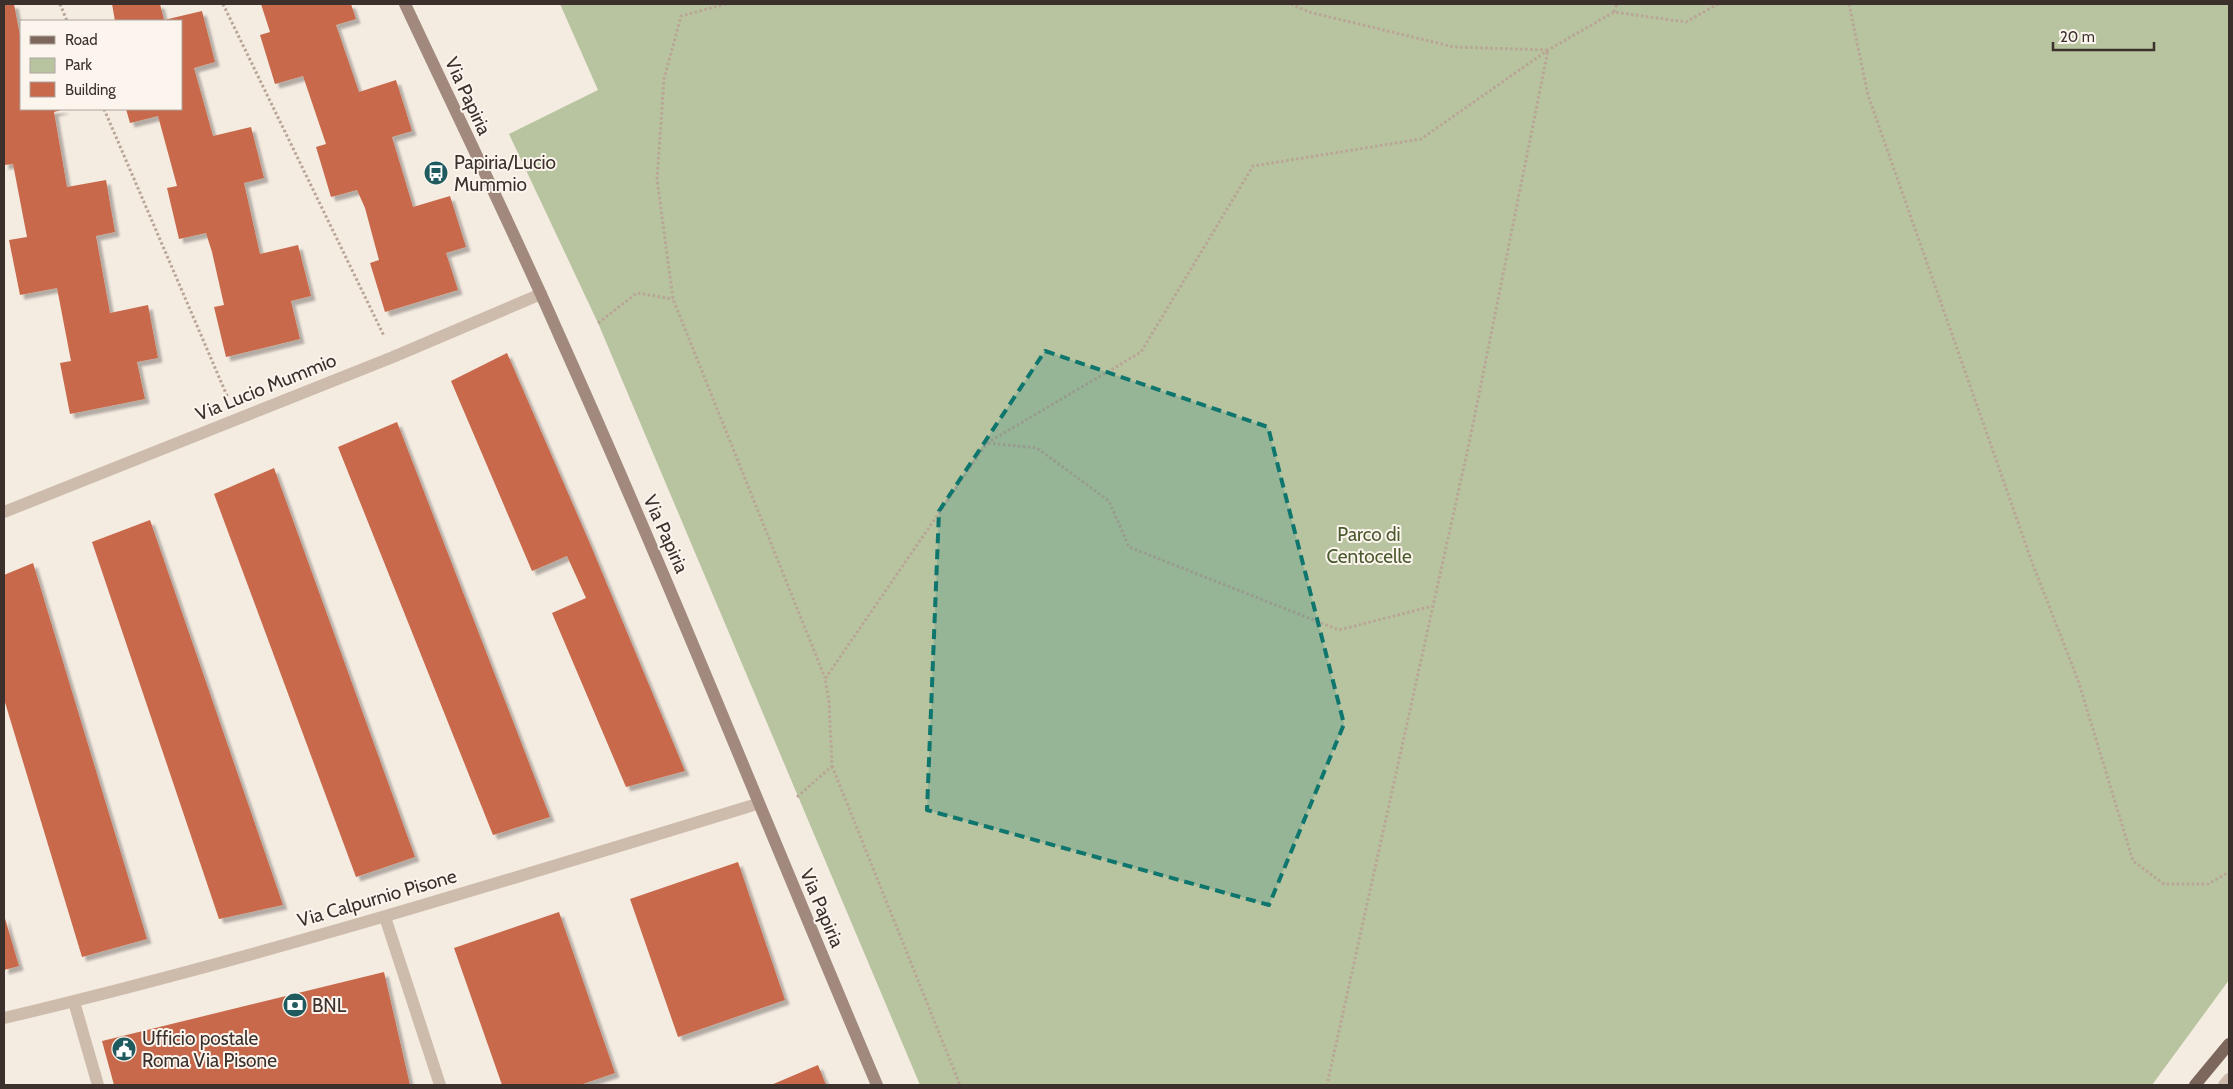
<svg xmlns="http://www.w3.org/2000/svg" width="2233" height="1089" font-family="Cabin,sans-serif">
<style>
.green{fill:#b8c4a0}
.building{fill:#c8694b;filter:url(#shadow)}
.lines{fill:none;stroke-linecap:round;stroke-linejoin:round}
.path{stroke:#b9a596;stroke-width:3;stroke-dasharray:2.5 2.5;stroke-linecap:butt}
.lane{stroke:#cdbbac;stroke-width:12}
.street{stroke:#cdbbac;stroke-width:12}
.secondary{stroke:#a18a7d;stroke-width:12}
.primary{stroke:#7d675c;stroke-width:12}
.marked{fill:#0f766e;fill-opacity:0.2;stroke:#0f766e;stroke-width:4;stroke-dasharray:10 6;stroke-linejoin:round}
.labels{text-anchor:middle;dominant-baseline:central;stroke-width:4;stroke-linejoin:round;paint-order:stroke}
.street-label{font-size:19px;fill:#3b302b;stroke:#fbf5ee}
.poi-label{font-size:19px;fill:#3b302b;stroke:#fbf5ee;text-anchor:start}
.park-label{font-size:19px;fill:#4a5a2e;stroke:#fbf5ee}
</style>
<defs>
<filter id="shadow"><feDropShadow dx="4.5" dy="4.5" stdDeviation="1" flood-color="#0004"/></filter>
</defs>
<rect width="100%" height="100%" fill="#f4ebe1"/>
<polygon class="green" points="560,4 2229,4 2229,980 2152,1085 920,1085 598,323 509,134 598,90"/>
<g class="building">
<polygon points="4,4 14,4 21,41 21,109 65,109 54,112 67,187 106,180 115,232 96,236 110,313 148,305 158,358 137,362 145,399 70,414 60,363 71,361 57,288 20,295 9,240 27,237 13,164 4,165"/>
<polygon points="112,4 160,4 164,20 202,11 215,62 194,68 213,136 251,127 264,178 244,183 260,254 298,245 311,296 291,301 300,339 226,357 214,307 224,305 212,252 206,233 179,239 167,188 177,186 158,116 130,123 126,109 181,109 181,21 115,21"/>
<polygon points="261,4 351,4 356,19 336,25 359,92 396,80 412,131 392,137 413,207 450,196 466,247 446,253 458,290 385,312 370,263 379,260 365,208 357,190 331,197 316,147 326,144 303,76 275,84 260,35 270,32"/>
<polygon points="507,353 591,546 685,771 626,787 552,613 586,598 567,556 532,571 451,381"/>
<polygon points="397,422 550,817 493,835 338,447"/>
<polygon points="274,468 415,857 356,877 214,494"/>
<polygon points="150,520 283,905 219,919 92,542"/>
<polygon points="33,563 147,939 82,957 4,699 4,575"/>
<polygon points="738,862 785,1000 678,1037 630,899"/>
<polygon points="559,912 615,1073 580,1085 502,1085 454,948"/>
<polygon points="4,915 19,966 4,970"/>
<polygon points="384,972 410,1085 114,1085 102,1041"/>
<polygon points="818,1065 826,1085 771,1085"/>
</g>
<g class="lines">
<g class="path">
<polyline points="60,4 67,21"/>
<polyline points="223,4 384,336"/>
<polyline points="726,4 681,16 664,79 657,179 673,299 825,678"/>
<polyline points="1291,4 1309,12 1454,47 1548,50 1470,439 1327,1085"/>
<polyline points="1849,4 1868,95 2033,565 2078,680 2133,861 2164,884 2208,884 2229,872"/>
<polyline points="1614,12 1617,4"/>
<polyline points="104,109 228,398"/>
<polyline points="598,323 637,293 673,299"/>
<polyline points="988,443 1037,448 1109,501 1129,547 1339,630 1433,606"/>
<polyline points="832,766 960,1085"/>
<polyline points="797,797 832,766 829,702 825,679 987,443 1141,352 1253,166 1421,139 1548,50 1614,12 1686,22 1718,4"/>
</g>
<polyline class="lane" points="2224,1085 2229,1079"/>
<g class="street">
<polyline points="4,512 393,357 541,294"/>
<polyline points="385,917 440,1085"/>
<polyline points="74,1002 98,1085"/>
<path d="M4,1018C258,958 508,880 757,804"/>
</g>
<path class="secondary" d="M405,4C457,115 511,225 560,337C671,584 771,836 877,1085"/>
<polyline class="primary" points="2195,1085 2229,1044"/>
</g>
<path class="marked" d="M1045,351L1268,427L1344,724L1269,905L927,810L939,511Z"/>
<defs>
<symbol id="bus-disc" viewBox="-11 -11 22 22"><circle r="9.5" fill="#1f5a5e" stroke="#fbf5ee"/><path d="M-5-6H5V4H4V6H2V4H-2V6H-4V4H-5ZM-3.5-4V0h7V-4ZM-3.5 1.2v1.5H-2V1.2ZM2 1.2v1.5H3.5V1.2Z" fill="#fff"/></symbol>
<symbol id="bank-disc" viewBox="-11 -11 22 22"><circle r="9.5" fill="#1f5a5e" stroke="#fbf5ee"/><path d="M-6-4H6V4H-6ZM0-2.3a2.3 2.3 0 1 0 0 4.6a2.3 2.3 0 1 0 0-4.6Z" fill="#fff"/></symbol>
<symbol id="civic-disc" viewBox="-11 -11 22 22"><circle r="9.5" fill="#1f5a5e" stroke="#fbf5ee"/><path d="M-.6-6.5H3V-4.5H.6V-3L4-1V1h2V6H-6V1h2V-1L-.6-3ZM-1.2 2.5V6h2.4V2.5Z" fill="#fff"/></symbol>
</defs>
<g fill-rule="evenodd">
<use href="#bus-disc" x="422" y="159" width="28" height="28"/>
<use href="#bank-disc" x="281" y="991" width="28" height="28"/>
<use href="#civic-disc" x="110" y="1035" width="28" height="28"/>
</g>
<g class="labels">
<g class="street-label">
<text transform="translate(468 96) rotate(65)">Via Papiria</text>
<text transform="translate(266 387) rotate(-22)">Via Lucio Mummio</text>
<text transform="translate(666 534) rotate(66)">Via Papiria</text>
<text transform="translate(377 898) rotate(-16)">Via Calpurnio Pisone</text>
<text transform="translate(822 908) rotate(67)">Via Papiria</text>
</g>
<g class="poi-label">
<text x="454" y="162">Papiria/Lucio<tspan x="454" dy="22">Mummio</tspan></text>
<text x="312" y="1005">BNL</text>
<text x="142" y="1038">Ufficio postale<tspan x="142" dy="22">Roma Via Pisone</tspan></text>
</g>
<g class="park-label">
<text x="1369" y="534">Parco di<tspan x="1369" dy="22">Centocelle</tspan></text>
</g>
</g>
<rect width="2233" height="1089" fill="none" stroke="#3b302b" stroke-width="10"/>
<rect x="20" y="20" width="162" height="90" fill="#fbf5ee" stroke="#aea6a0"/>
<rect x="30" y="36" width="25" height="8" fill="#7d675c" stroke="#aea6a0"/>
<text x="65" y="45" font-size="15" fill="#3b302b">Road</text>
<rect x="30" y="58" width="25" height="15" fill="#b8c4a0" stroke="#aea6a0"/>
<text x="65" y="70" font-size="15" fill="#3b302b">Park</text>
<rect x="30" y="82" width="25" height="15" fill="#c8694b" stroke="#aea6a0"/>
<text x="65" y="95" font-size="15" fill="#3b302b">Building</text>
<path d="M2053 42v8h101v-8" fill="none" stroke="#3b302b" stroke-width="2.5"/>
<text x="2060" y="42" font-size="15" fill="#3b302b" stroke="#fbf5ee" stroke-width="4" paint-order="stroke">20 m</text>
</svg>
